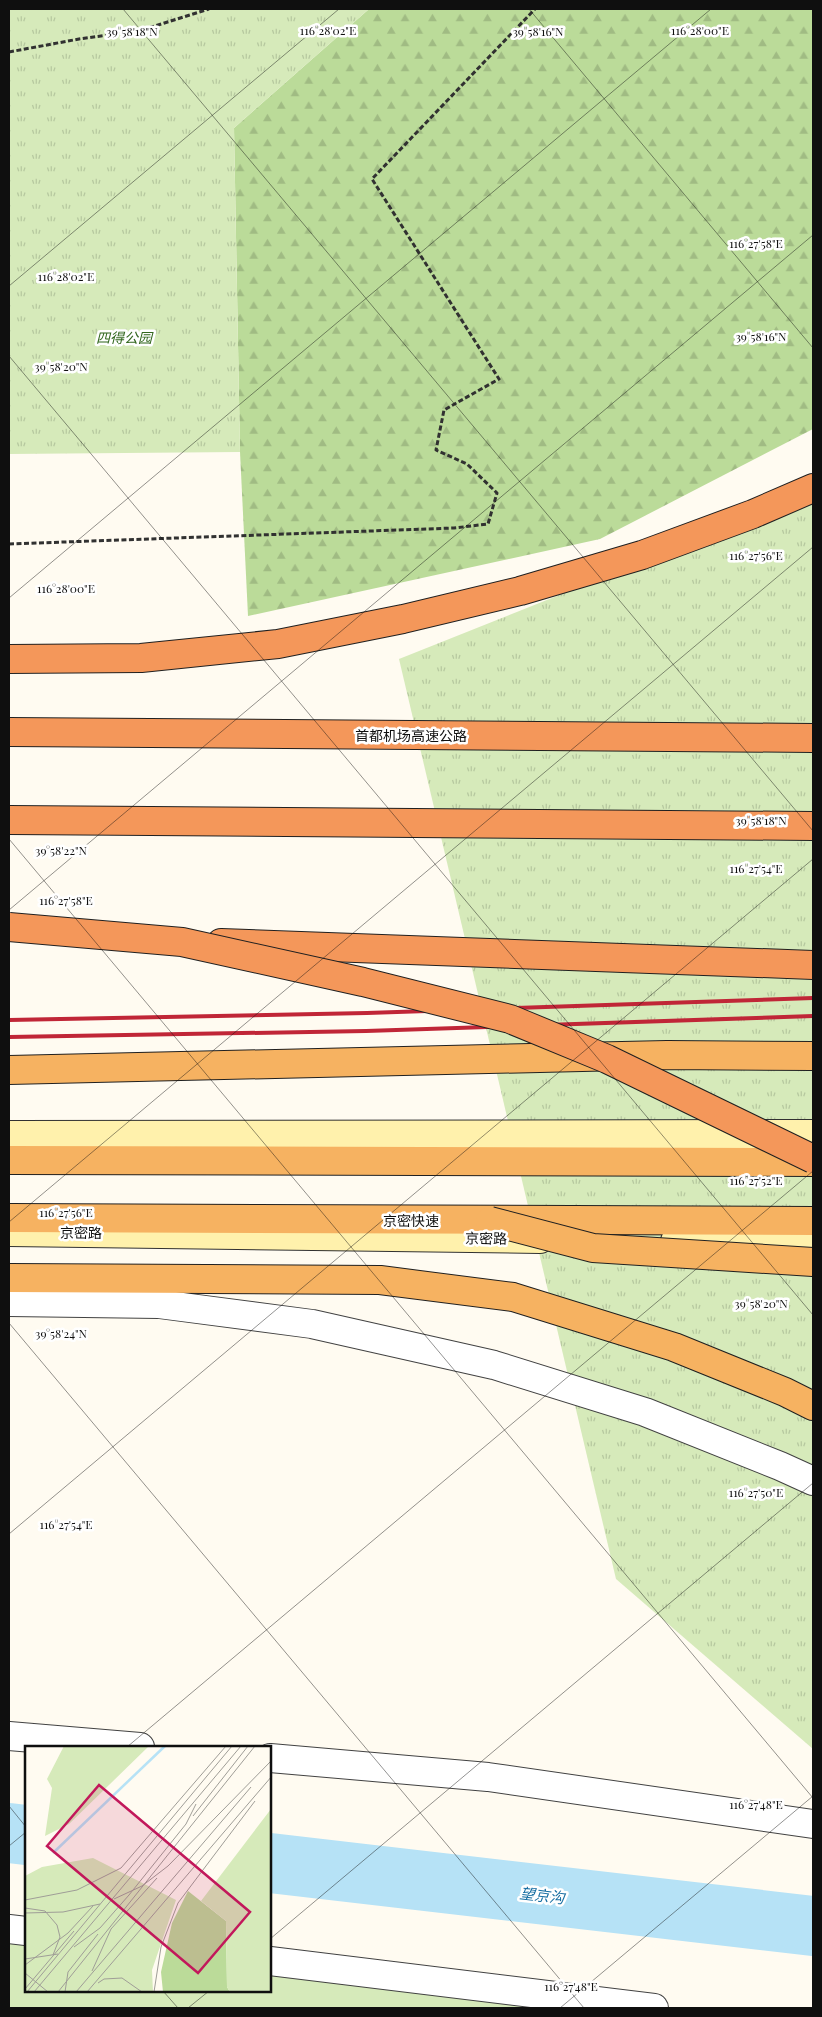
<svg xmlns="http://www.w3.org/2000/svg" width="822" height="2017" font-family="'Playfair Display','Noto Sans SC',serif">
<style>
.forest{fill:url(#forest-firs)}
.park{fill:url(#park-tufts)}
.garden{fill:#d6eaba}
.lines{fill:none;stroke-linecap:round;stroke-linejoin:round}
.river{stroke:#b6e2f6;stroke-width:60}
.minor-casing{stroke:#424242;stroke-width:30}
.tertiary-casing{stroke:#424242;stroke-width:30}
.secondary-casing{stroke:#313131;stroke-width:30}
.trunk-casing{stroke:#202020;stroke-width:30}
.motorway-casing{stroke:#202020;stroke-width:30}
.path{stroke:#313131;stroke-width:3;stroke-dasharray:5 2.5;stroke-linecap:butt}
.minor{stroke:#fff;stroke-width:28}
.tertiary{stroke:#fff;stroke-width:28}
.secondary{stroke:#fff1ac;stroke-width:28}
.trunk{stroke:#f6b261;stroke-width:28}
.motorway{stroke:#f4975a;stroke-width:28}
.rail{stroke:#c02637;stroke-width:4}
.trunk-bridge-casing{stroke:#202020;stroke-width:30;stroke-linecap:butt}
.motorway-bridge-casing{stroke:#202020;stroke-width:30;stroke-linecap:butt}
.trunk-bridge{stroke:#f6b261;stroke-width:28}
.motorway-bridge{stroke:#f4975a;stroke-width:28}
.ticks{fill:none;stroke:#0f0f0f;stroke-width:1;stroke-opacity:0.45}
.labels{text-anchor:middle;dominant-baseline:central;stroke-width:5;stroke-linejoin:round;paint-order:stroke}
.park-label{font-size:14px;font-style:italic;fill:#32671e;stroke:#fff}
.street-label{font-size:14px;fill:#0f0f0f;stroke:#fff}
.water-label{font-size:15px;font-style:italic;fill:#176ea2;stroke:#fff}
.inset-river{fill:none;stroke:#b6e2f6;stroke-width:2.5}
.inset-road{fill:none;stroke:#9f9d97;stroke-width:1}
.view{fill:#c2185b;fill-opacity:0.15;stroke:#c2185b;stroke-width:2.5}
.inset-edge{fill:none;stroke:#0f0f0f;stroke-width:2.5}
.ticks-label{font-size:12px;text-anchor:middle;fill:#0f0f0f;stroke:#fff;stroke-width:5;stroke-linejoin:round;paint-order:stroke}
</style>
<defs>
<pattern id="forest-firs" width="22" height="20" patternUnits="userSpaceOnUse" patternTransform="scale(1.25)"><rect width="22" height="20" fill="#bbdb99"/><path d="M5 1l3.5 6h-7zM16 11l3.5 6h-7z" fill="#a0bb83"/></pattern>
<pattern id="park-tufts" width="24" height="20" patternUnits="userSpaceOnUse" patternTransform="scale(1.25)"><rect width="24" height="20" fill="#d6eaba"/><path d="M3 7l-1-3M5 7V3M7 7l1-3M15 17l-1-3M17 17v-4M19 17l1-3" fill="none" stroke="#b6c89f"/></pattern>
</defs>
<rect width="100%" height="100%" fill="#fffbf1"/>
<polygon class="forest" points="369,9 813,9 813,429 600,539 248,616 240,452 234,128"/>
<g class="park">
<polygon points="9,9 369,9 234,128 240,452 9,454"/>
<polygon points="813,494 813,1749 616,1579 399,659"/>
</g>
<polygon class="garden" points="9,1942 26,1944 26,1991 270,1991 270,1967 546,2008 9,2008"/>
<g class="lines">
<g class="river">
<polyline points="9,1833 26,1835"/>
<polyline points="270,1863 813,1926"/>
</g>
<defs>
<g id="minor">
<polyline points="9,1736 140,1747"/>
<polyline points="270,1758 488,1777 813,1824"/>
<polyline points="9,1929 26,1931"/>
<polyline points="270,1961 654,2008"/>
</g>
<polyline id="tertiary" points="9,1302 159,1304 312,1324 494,1365 645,1412 780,1466 813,1481"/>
<g id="secondary">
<polyline points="9,1135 813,1134"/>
<polyline points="9,1232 540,1239"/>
<polyline points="675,1241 813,1243"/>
</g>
<g id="trunk">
<polyline points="9,1070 667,1055 813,1056"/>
<polyline points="9,1160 813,1162"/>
<polyline points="9,1218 813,1221"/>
<polyline points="9,1278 380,1280 513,1297 674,1347 785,1392 813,1406"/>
</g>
<g id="motorway">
<polyline points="9,659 141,658 278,644 403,619 520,591 642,555 753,514 813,488"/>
<polyline points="9,732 813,738"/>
<polyline points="9,820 813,826"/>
<polyline points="221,943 813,965"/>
</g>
</defs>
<use href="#minor" class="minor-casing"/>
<use href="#tertiary" class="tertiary-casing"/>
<use href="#secondary" class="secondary-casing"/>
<use href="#trunk" class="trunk-casing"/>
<use href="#motorway" class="motorway-casing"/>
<g class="path">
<polyline points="9,52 79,39 139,31 209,9"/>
<polyline points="9,544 454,528 488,524 497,493 467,464 436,450 444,410 499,379 372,179 535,9"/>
</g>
<use href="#minor" class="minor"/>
<use href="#tertiary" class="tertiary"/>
<use href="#secondary" class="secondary"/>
<use href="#trunk" class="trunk"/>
<use href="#motorway" class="motorway"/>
<g class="rail">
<polyline points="9,1020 367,1013 813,998"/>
<polyline points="9,1037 366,1031 813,1016"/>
</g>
<defs>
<polyline id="trunk-bridge" points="490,1221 593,1248 813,1262"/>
<polyline id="motorway-bridge" points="9,927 182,942 363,982 510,1019 607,1059 813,1159"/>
</defs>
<use href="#trunk-bridge" class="trunk-bridge-casing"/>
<use href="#motorway-bridge" class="motorway-bridge-casing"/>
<use href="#trunk-bridge" class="trunk-bridge"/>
<use href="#motorway-bridge" class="motorway-bridge"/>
</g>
<path class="ticks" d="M123,9L813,831M529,9L813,348M9,286L339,9M9,356L813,1315M9,598L711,9M9,839L813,1798M9,910L813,235M9,1222L813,547M9,1323L584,2008M9,1534L813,859M127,1747L813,1171M9,1806L26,1827M9,1846L26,1832M270,1939L813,1483M163,1991L178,2008M188,2008L209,1991M560,2008L813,1796"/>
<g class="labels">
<g class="park-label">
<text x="124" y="337">四得公园</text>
</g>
<g class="street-label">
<text x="411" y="735">首都机场高速公路</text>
<text x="411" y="1220">京密快速</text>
<text x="81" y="1232">京密路</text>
<text transform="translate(486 1238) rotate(1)">京密路</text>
</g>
<g class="water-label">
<text transform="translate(542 1895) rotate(7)">望京沟</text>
</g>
</g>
<g transform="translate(25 1746)">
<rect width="246" height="246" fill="#fffbf1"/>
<path d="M163,145L201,175L202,241L205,246H138L136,226L147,177Z" fill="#bbdb99"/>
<path d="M246,63V246H205L202,241L201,175L176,155ZM68,112L151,154L127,224L128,246H0V130L17,121Z" fill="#d6eaba"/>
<path d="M39,0H124L44,78L20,90L27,42L22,33Z" fill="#d6eaba"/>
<path class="inset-river" d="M28,107L140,0"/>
<path class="inset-road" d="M168,70L223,0M89,153L117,140L143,120L247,14M0,154L52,144L96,122L201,0M0,162L20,165L32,179L35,191L28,209M0,167L38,166L75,158M49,201L75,182L104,149L161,78L171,58M0,213L33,208M0,219L43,187L68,160M67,225L86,183L132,132M0,227L23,246M73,237L79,233L97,232L117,246M0,243L49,185M2,246L207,0M9,246L216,0M33,246L230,0M40,246L43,226L73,188M51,246L226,41M62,246L247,30M129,246L136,201L153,157L230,55"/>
<path class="view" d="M74,39L225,166L173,227L22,100Z"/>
<rect width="246" height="246" class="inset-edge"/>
</g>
<g class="ticks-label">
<text x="328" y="35">116°28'02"E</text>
<text x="700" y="35">116°28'00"E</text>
<text x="132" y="36">39°58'18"N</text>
<text x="538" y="36">39°58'16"N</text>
<text x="756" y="248">116°27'58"E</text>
<text x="66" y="281">116°28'02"E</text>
<text x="761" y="341">39°58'16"N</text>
<text x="61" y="371">39°58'20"N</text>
<text x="756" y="560">116°27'56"E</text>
<text x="66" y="593">116°28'00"E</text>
<text x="761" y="825">39°58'18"N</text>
<text x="61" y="855">39°58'22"N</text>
<text x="756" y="873">116°27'54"E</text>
<text x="66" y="905">116°27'58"E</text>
<text x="756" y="1185">116°27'52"E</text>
<text x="66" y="1217">116°27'56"E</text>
<text x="761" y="1308">39°58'20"N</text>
<text x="61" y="1338">39°58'24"N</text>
<text x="756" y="1497">116°27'50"E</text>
<text x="66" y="1529">116°27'54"E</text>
<text x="756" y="1809">116°27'48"E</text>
<text x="571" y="1991">116°27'48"E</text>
</g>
<rect width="822" height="2017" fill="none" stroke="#0f0f0f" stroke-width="20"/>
</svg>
